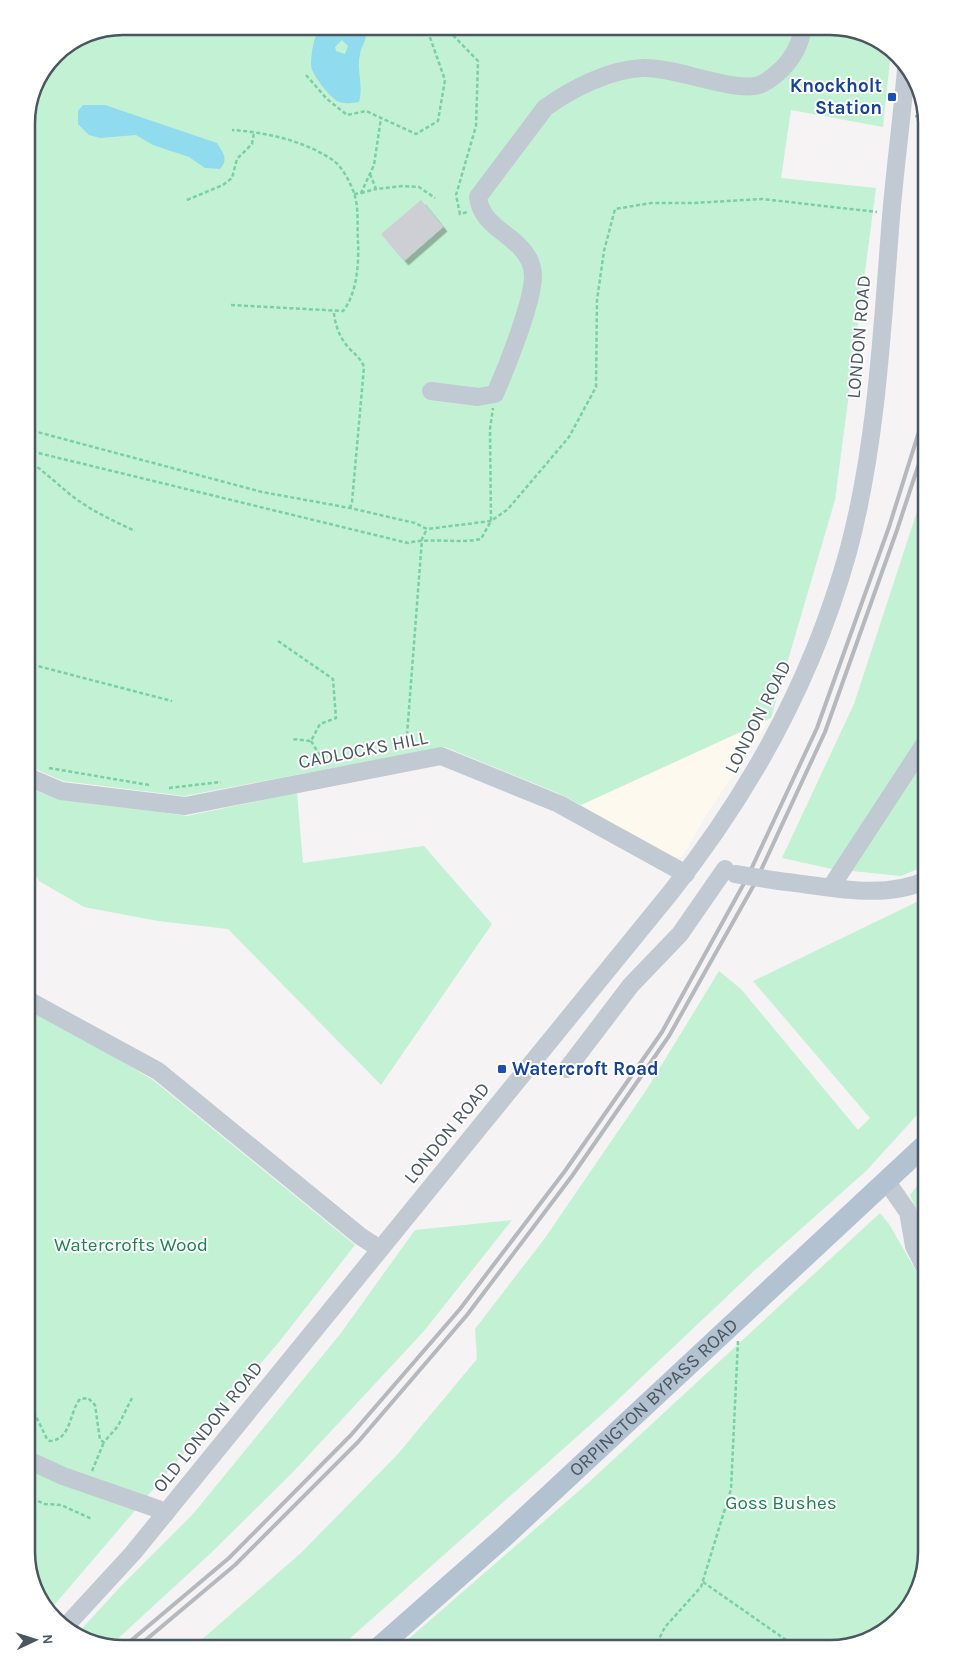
<svg xmlns="http://www.w3.org/2000/svg" width="953" height="1675" font-family="Karla,sans-serif">
<style>
.commercial{fill:#fdf9ef}
.green{fill:#c3f1d4}
.water{fill:#90dbee;fill-rule:evenodd}
.building{fill:#cdcfd5;filter:url(#shadow)}
.lines{fill:none;stroke-linecap:round;stroke-linejoin:round}
.path{stroke:#7ad0a5;stroke-width:2.5;stroke-dasharray:4 2.5;stroke-linecap:butt}
.minor{stroke:#c1cad2;stroke-width:18}
.major{stroke:#b3c2d1;stroke-width:21}
.rail{stroke:#b5b8bd;stroke-width:4}
.minor-bridge{stroke:#c1cad2;stroke-width:18}
.transit-dot{fill:#1a4fb4;stroke:#fff;stroke-width:2}
.labels{text-anchor:middle;dominant-baseline:central;stroke-width:4;stroke-linejoin:round;paint-order:stroke}
.transit-label{font-size:19px;font-weight:bold;fill:#164399;stroke:#fff;text-anchor:end}
.street-label{font-size:19px;fill:#4a5661;stroke:#fff}
.park-label{font-size:19px;fill:#17864e;stroke:#fff}
.rim{fill:none;stroke:#4a5661;stroke-width:2.5}
</style>
<defs>
<filter id="shadow"><feDropShadow dx="4.5" dy="4.5" stdDeviation="0" flood-color="#0004"/></filter>
</defs>
<rect width="100%" height="100%" fill="#f5f3f3"/>
<polygon class="commercial" points="771,718 705,817 682,857 664,858 581,805"/>
<g class="green">
<polygon points="123,26 836,26 884,43 891,51 883,127 791,110 781,178 876,188 835,500 771,718 581,805 560,794 445,747 184,796 63,781 26,765 26,117 36,81 55,54 86,34"/>
<polygon points="927,481 927,865 901,876 832,869 782,858 854,704"/>
<polygon points="26,786 48,795 187,816 297,793 303,863 424,846 492,924 381,1085 228,929 158,921 84,907 39,881 26,857"/>
<polygon points="927,897 927,1104 866,1171 757,1268 608,1409 338,1649 191,1649 302,1552 397,1455 477,1359 475,1329 545,1238 647,1089 719,971 741,989 858,1130 870,1118 753,981"/>
<polygon points="26,1004 153,1080 355,1245 279,1342 50,1610 36,1594 26,1552"/>
<polygon points="927,1173 927,1224 923,1226 910,1195"/>
<polygon points="880,1213 889,1224 927,1290 927,1552 911,1605 872,1639 830,1649 397,1649 588,1483"/>
<polygon points="512,1220 424,1331 293,1472 213,1551 110,1646 76,1635 122,1585 193,1514 341,1333 415,1230"/>
</g>
<g class="water">
<path d="M320,26H354L366,31C367,41 362,44 360,54C356,70 364,86 359,102C352,103 346,104 339,102C331,99 311,74 311,65C311,52 314,37 320,26ZM342,40L348,46L345,54L336,51L335,47Z"/>
<path d="M83,105H105L217,143C223,153 229,159 220,169L205,168L189,157L153,145L136,135L100,138L89,135L78,124V111Z"/>
</g>
<polygon class="building" points="421,200 443,227 404,261 381,234"/>
<g class="lines">
<g class="path">
<polyline points="444,26 478,61 476,126 456,195 460,214 468,212"/>
<polyline points="306,75 327,99 347,115 366,111 416,134 438,121 445,80 426,26"/>
<polyline points="915,116 925,117"/>
<polyline points="370,174 376,189 403,186 419,187 435,198"/>
<polyline points="361,193 376,189"/>
<polyline points="354,194 361,193 374,165 381,118"/>
<polyline points="187,200 223,185 232,178 237,159 252,144 254,133"/>
<path d="M231,305L343,311C357,294 359,263 358,242C357,227 359,207 354,193C350,182 343,168 334,161C306,141 265,132 232,130"/>
<path d="M334,313C335,325 340,338 348,347C354,354 361,358 364,367L352,502L350,508"/>
<polyline points="26,429 262,492 350,508 415,523 427,529 491,521 508,509 569,437 596,387 597,300 604,251 615,209 651,203 693,203 762,199 877,212"/>
<path d="M26,450L408,543C432,537 457,544 481,539L491,521L490,429L493,408"/>
<path d="M26,461C38,464 66,493 79,501C96,513 116,522 135,531"/>
<polyline points="278,641 333,679 336,718 320,724 311,741 292,739"/>
<polyline points="26,663 172,701"/>
<polyline points="311,741 325,764"/>
<polyline points="406,748 422,539 427,529"/>
<polyline points="49,768 149,785"/>
<polyline points="169,788 221,782"/>
<path d="M28,1400L47,1439L50,1441C72,1439 69,1412 80,1399L88,1398L95,1405L100,1440L104,1442L118,1426L132,1398"/>
<polyline points="92,1471 104,1442"/>
<polyline points="26,1496 45,1504 61,1505 92,1519"/>
<polyline points="26,1550 29,1551"/>
<polyline points="703,1582 799,1649"/>
<polyline points="654,1649 665,1627 701,1587 731,1489 738,1341"/>
</g>
<g class="minor">
<path d="M431,391L478,397L495,394C506,369 533,302 533,276C533,265 527,254 519,246C503,230 481,222 478,197L545,108C571,89 610,69 643,68C676,67 734,93 759,85C768,82 775,75 781,70C793,58 801,43 803,26"/>
<polyline points="26,776 61,791 185,806 441,756 559,804 686,874"/>
<path d="M779,881C827,886 882,901 927,880"/>
<polyline points="831,887 927,740"/>
<polyline points="26,999 158,1071 360,1236 380,1249"/>
<polyline points="567,1069 631,985 680,934 725,869"/>
<polyline points="887,1182 908,1212 914,1246 927,1272"/>
<polyline points="26,1459 63,1476 158,1509 165,1514"/>
<path d="M65,1627L133,1553L671,892C752,790 813,678 848,552C877,444 882,329 891,217C895,168 902,118 906,69"/>
</g>
<path class="major" id="s1" d="M377,1649L504,1537L927,1143"/>
<g class="rail">
<polyline points="121,1649 229,1558 351,1435 460,1309 565,1171 662,1032 747,878 817,728 889,527 927,406"/>
<polyline points="135,1649 235,1565 358,1442 467,1315 572,1176 669,1036 755,883 825,732 897,530 927,439"/>
</g>
<polyline class="minor-bridge" points="735,874 779,881"/>
</g>
<g class="transit-dot">
<rect x="887" y="92" width="10" height="10" rx="2.5"/>
<rect x="497" y="1064" width="10" height="10" rx="2.5"/>
</g>
<g class="labels">
<g class="transit-label">
<text x="882" y="86">Knockholt<tspan x="882" dy="22">Station</tspan></text>
<text x="512" y="1069" text-anchor="start">Watercroft Road</text>
</g>
<g class="street-label">
<text transform="translate(859 337) rotate(-85)">LONDON ROAD</text>
<text transform="translate(758 717) rotate(-63)">LONDON ROAD</text>
<text transform="translate(363 750) rotate(-11)">CADLOCKS HILL</text>
<text transform="translate(447 1133) rotate(-51)">LONDON ROAD</text>
<text stroke="none"><textPath href="#s1" startOffset="374">ORPINGTON BYPASS ROAD</textPath></text>
<text transform="translate(208 1427) rotate(-51)">OLD LONDON ROAD</text>
</g>
<g class="park-label">
<text x="131" y="1245">Watercrofts Wood</text>
<text x="781" y="1503">Goss Bushes</text>
</g>
</g>
<path d="M0 0H953V1675H0ZM123 35H830A88 88 0 0 1 918 123V1552A88 88 0 0 1 830 1640H123A88 88 0 0 1 35 1552V123A88 88 0 0 1 123 35Z" fill="#fff" fill-rule="evenodd"/>
<path class="rim" d="M123 35H830A88 88 0 0 1 918 123V1552A88 88 0 0 1 830 1640H123A88 88 0 0 1 35 1552V123A88 88 0 0 1 123 35Z"/>
<g transform="translate(35 1640) rotate(86)" stroke="#ffffff" stroke-width="4" paint-order="stroke">
<path d="M0-4L9 19L0 12L-9 19Z" fill="#4a5661"/>
<text y="-8" font-size="14" font-weight="bold" text-anchor="middle" fill="#4a5661">N</text>
</g>
</svg>
